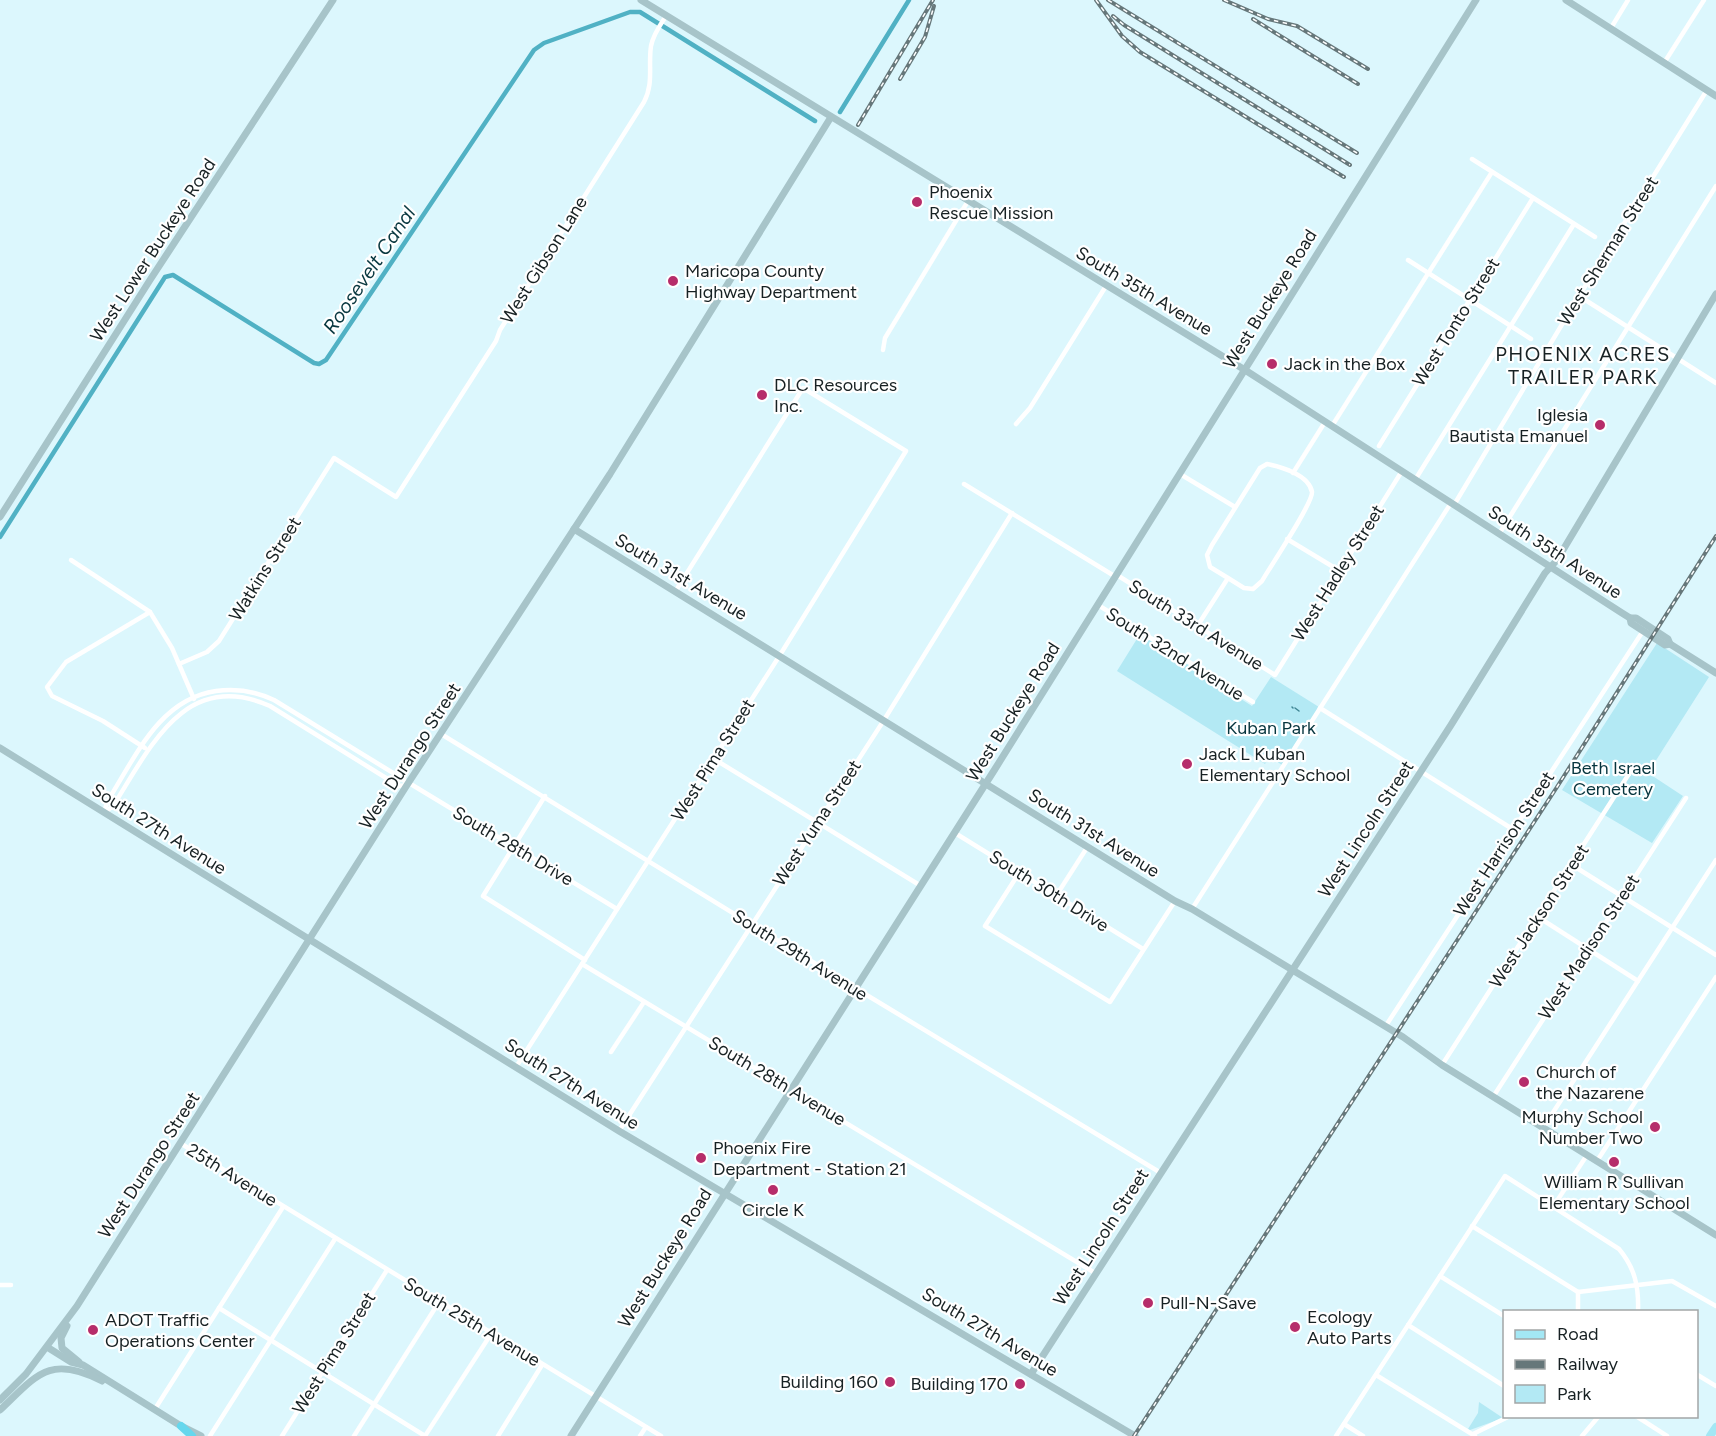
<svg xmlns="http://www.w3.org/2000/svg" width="1716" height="1436" font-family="Figtree,sans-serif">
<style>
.green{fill:#b3e9f4}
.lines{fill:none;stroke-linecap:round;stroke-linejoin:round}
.stream{stroke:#3f8694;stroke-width:1.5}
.canal{stroke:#50b1c4;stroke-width:4.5}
.street{stroke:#fff;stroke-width:4.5}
.secondary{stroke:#a7c4c9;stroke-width:7}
.primary{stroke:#a3e7f4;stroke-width:8}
.highway{stroke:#65d7ed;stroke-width:8}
.rail-casing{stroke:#66777a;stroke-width:4}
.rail{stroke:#fff;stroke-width:1.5;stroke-dasharray:4.5;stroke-linecap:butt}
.poi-dot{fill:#b62d6a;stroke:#fff;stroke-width:2}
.labels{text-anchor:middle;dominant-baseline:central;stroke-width:4.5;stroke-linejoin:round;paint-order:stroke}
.poi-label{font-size:18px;fill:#172123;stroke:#fff;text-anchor:start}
.street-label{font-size:18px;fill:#172123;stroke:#fff}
.park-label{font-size:18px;fill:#06353e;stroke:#fff}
.water-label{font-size:20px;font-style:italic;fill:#093840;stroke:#fff}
.neighbourhood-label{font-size:20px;letter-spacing:1.5px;fill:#172123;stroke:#fff}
</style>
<rect width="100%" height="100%" fill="#dcf7fd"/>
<g class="green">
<polygon points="1140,634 1252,706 1271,677 1319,707 1282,765 1270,757 1265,764 1117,671"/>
<polygon points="1657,643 1709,677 1648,773 1683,796 1652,843 1562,790"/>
<polygon points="1479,1402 1503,1418 1470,1430 1468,1429 1478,1413"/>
</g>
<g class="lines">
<g class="stream">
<polyline points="1292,707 1293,708"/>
<polyline points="1295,708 1299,711"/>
</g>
<g class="canal">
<polyline points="840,112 909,0"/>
<polyline points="0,537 165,277 173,275 314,363 319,364 326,360 534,50 544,43 630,12 640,12 815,121"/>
</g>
<g class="street">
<polyline points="1611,28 1628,0"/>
<polyline points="1664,63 1704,0"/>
<polyline points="1472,159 1595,237"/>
<polyline points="1408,260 1531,339"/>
<polyline points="1579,296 1716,383"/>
<polyline points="883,350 885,338 968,201"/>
<polyline points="1016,424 1030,408 1106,286"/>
<polyline points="1332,426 1492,172"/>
<polyline points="1379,446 1533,198"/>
<polyline points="1293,473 1325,422"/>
<polyline points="1180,474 1235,507"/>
<polyline points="1415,480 1574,224"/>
<polyline points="964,484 1116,577"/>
<polyline points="1454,505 1579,296 1707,90"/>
<polyline points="1499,534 1716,186"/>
<polyline points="1287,539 1340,571"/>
<polyline points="71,560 150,612 172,648 194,699"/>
<polyline points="1117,575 1275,675 1402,471"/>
<polyline points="1098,605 1253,702"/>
<path d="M1198,625L1228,578L1210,567L1207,555L1212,545L1260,468L1267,464C1282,467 1309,475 1312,492C1313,503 1270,567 1262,581L1253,589L1244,588L1228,578"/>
<path d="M179,664L207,652L219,641L334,458L396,497L496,341L500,330L644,102C654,83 648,66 651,46C653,35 660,25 666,16"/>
<polyline points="1320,708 1514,830"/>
<polyline points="441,734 865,994 1161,1173"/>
<polyline points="145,748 103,721 52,696 47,687 66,662 150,612"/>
<polyline points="714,759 921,886"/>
<polyline points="409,783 617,909"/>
<polyline points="545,796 483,896 585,960"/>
<path d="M104,813L107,802C135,758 159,699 216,691C237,688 255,691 274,700L403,779L407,785"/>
<path d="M104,813L113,806C150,748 185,668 270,706L399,786L407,785"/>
<polyline points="955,833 1143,949"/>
<polyline points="1572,865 1716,955"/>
<polyline points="1019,873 985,926 1110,1002 1175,901"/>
<polyline points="1056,896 1088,846"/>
<polyline points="1192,909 1451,503"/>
<polyline points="1538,917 1638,981"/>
<polyline points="582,964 1095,1273"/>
<polyline points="1385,1027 1643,631"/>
<polyline points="611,1052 644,1002"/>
<polyline points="1442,1065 1634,766"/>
<polyline points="516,1067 780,655 906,451 803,388 675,592"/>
<polyline points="1493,1097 1686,798"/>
<polyline points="1543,1128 1716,860"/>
<polyline points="619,1131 884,720 1012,513"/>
<polyline points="180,1143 661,1436"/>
<polyline points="1597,1161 1716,977"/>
<polyline points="1553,1207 1587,1155"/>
<polyline points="1472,1226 1578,1292"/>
<polyline points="1440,1276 1504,1316"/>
<polyline points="0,1285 11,1285"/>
<polyline points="1578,1292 1672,1281 1716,1306"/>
<polyline points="219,1308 425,1436"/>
<polyline points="1578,1312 1578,1292"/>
<polyline points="1408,1325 1504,1386"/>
<polyline points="1696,1374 1716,1386"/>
<polyline points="1376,1375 1475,1436"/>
<polyline points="155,1409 283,1207"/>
<polyline points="1636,1416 1667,1436"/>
<polyline points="1344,1424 1363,1436"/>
<polyline points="1473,1434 1510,1416"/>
<polyline points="210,1436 335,1239"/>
<polyline points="282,1436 387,1270"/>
<polyline points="354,1436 439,1302"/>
<polyline points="425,1436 491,1334"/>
<polyline points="498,1436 542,1365"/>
<polyline points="640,1436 646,1427"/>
<path d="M1336,1436L1505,1176L1619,1249C1635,1268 1639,1287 1638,1312"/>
<polyline points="1582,1436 1599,1416"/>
</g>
<g class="secondary">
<polyline points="641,0 1245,370 1622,613 1630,618 1636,618 1668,639 1670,644 1716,673"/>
<polyline points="1566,0 1716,96"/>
<polyline points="0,517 150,280 333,0"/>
<polyline points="574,529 1175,901 1192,909 1403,1037 1442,1065 1716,1235"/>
<polyline points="1630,618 1631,623 1665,645 1670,644"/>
<polyline points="0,748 619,1131 1135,1436"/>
<polyline points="67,1326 61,1338 62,1348 79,1362"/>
<polyline points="47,1347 71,1362 83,1365 181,1426 201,1436"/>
<polyline points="1031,1374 1451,725 1545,573 1557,560 1716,294"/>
<polyline points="0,1400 26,1374 77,1306 407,785 610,474 831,117"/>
<path d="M0,1410C37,1375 49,1354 102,1381"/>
<polyline points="571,1436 995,769 1476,0"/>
</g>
<polyline class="primary" points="1710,1436 1716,1427"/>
<polyline class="highway" points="181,1426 192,1436"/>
<defs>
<g id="rail">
<polyline points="1096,0 1122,36 1140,52 1344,177"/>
<polyline points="1108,0 1357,153"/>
<polyline points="1224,0 1268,19 1297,26 1368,69"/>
<polyline points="1113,16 1124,25 1350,165"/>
<polyline points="1253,19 1358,84"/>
<polyline points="900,79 925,37 934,6"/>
<polyline points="858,125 933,0"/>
<polyline points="1134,1436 1557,787 1716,536"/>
</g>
</defs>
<use href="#rail" class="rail-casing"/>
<use href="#rail" class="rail"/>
</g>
<g class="poi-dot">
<circle cx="917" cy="202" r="6"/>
<circle cx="673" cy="281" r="6"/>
<circle cx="1272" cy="364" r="6"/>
<circle cx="762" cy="395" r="6"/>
<circle cx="1600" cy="425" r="6"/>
<circle cx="1187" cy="764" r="6"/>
<circle cx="1524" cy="1082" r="6"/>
<circle cx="1655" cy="1127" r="6"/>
<circle cx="701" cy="1158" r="6"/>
<circle cx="1614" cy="1162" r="6"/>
<circle cx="773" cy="1190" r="6"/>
<circle cx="1148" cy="1303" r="6"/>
<circle cx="1295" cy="1327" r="6"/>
<circle cx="93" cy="1330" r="6"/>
<circle cx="890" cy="1382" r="6"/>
<circle cx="1020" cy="1384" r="6"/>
</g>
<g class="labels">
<g class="poi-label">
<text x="929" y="192">Phoenix<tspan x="929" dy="21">Rescue Mission</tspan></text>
<text x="685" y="271">Maricopa County<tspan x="685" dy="21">Highway Department</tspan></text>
<text x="1284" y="364">Jack in the Box</text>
<text x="774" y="385">DLC Resources<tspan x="774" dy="21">Inc.</tspan></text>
<text x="1588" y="415" text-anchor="end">Iglesia<tspan x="1588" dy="21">Bautista Emanuel</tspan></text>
<text x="1199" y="754">Jack L Kuban<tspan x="1199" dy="21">Elementary School</tspan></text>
<text x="1536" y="1072">Church of<tspan x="1536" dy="21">the Nazarene</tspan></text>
<text x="1643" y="1117" text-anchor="end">Murphy School<tspan x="1643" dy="21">Number Two</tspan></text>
<text x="713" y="1148">Phoenix Fire<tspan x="713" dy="21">Department - Station 21</tspan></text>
<text x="1614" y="1182" text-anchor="middle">William R Sullivan<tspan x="1614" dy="21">Elementary School</tspan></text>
<text x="773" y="1210" text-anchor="middle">Circle K</text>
<text x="1160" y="1303">Pull-N-Save</text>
<text x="1307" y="1317">Ecology<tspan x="1307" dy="21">Auto Parts</tspan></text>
<text x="105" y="1320">ADOT Traffic<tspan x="105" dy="21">Operations Center</tspan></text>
<text x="878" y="1382" text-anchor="end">Building 160</text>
<text x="1008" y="1384" text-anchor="end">Building 170</text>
</g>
<g class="street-label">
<text transform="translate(153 250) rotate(-57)">West Lower Buckeye Road</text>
<text transform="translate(1608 251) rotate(-58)">West Sherman Street</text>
<text transform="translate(544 260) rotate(-58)">West Gibson Lane</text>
<text transform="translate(1144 291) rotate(31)">South 35th Avenue</text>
<text transform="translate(1270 299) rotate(-58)">West Buckeye Road</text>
<text transform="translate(1456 322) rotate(-58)">West Tonto Street</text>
<text transform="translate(1555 552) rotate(33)">South 35th Avenue</text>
<text transform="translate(265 569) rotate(-58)">Watkins Street</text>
<text transform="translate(1338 573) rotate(-58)">West Hadley Street</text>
<text transform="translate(681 577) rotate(31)">South 31st Avenue</text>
<text transform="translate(1196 625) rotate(32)">South 33rd Avenue</text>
<text transform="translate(1175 654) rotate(32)">South 32nd Avenue</text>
<text transform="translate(1013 712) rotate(-58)">West Buckeye Road</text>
<text transform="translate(410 756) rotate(-57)">West Durango Street</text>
<text transform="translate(713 760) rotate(-58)">West Pima Street</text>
<text transform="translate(817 823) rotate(-57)">West Yuma Street</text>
<text transform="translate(159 829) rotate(32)">South 27th Avenue</text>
<text transform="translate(1366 829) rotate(-57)">West Lincoln Street</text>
<text transform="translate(1094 833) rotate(32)">South 31st Avenue</text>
<text transform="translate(1504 844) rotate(-57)">West Harrison Street</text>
<text transform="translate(513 846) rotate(31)">South 28th Drive</text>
<text transform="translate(1049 891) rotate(32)">South 30th Drive</text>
<text transform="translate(1539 916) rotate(-57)">West Jackson Street</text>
<text transform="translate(1589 947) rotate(-57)">West Madison Street</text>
<text transform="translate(800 955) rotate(32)">South 29th Avenue</text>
<text transform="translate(777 1081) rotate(31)">South 28th Avenue</text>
<text transform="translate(572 1084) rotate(32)">South 27th Avenue</text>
<text transform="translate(149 1165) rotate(-57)">West Durango Street</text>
<text transform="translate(232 1175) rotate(32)">25th Avenue</text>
<text transform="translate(1101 1237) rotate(-57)">West Lincoln Street</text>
<text transform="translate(665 1258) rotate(-58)">West Buckeye Road</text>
<text transform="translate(472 1322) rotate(31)">South 25th Avenue</text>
<text transform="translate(990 1332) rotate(31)">South 27th Avenue</text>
<text transform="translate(334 1353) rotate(-58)">West Pima Street</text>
</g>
<g class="park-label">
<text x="1271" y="728">Kuban Park</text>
<text x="1613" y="768">Beth Israel<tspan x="1613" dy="21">Cemetery</tspan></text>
</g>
<g class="water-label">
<text transform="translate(369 270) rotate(-56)">Roosevelt Canal</text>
</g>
<g class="neighbourhood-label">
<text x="1583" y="354">PHOENIX ACRES<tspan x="1583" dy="23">TRAILER PARK</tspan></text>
</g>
</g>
<rect x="1503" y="1310" width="195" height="108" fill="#ffffff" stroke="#a2a6a7" stroke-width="1.5"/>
<rect x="1515" y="1330" width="30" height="9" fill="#a3e7f4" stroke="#a2a6a7" stroke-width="1.5"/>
<text x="1557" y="1340" font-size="18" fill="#172123">Road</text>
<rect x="1515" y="1360" width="30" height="9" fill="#66777a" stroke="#a2a6a7" stroke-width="1.5"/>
<text x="1557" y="1370" font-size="18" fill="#172123">Railway</text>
<rect x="1515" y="1385" width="30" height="18" fill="#b3e9f4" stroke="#a2a6a7" stroke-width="1.5"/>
<text x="1557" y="1400" font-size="18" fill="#172123">Park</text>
</svg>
